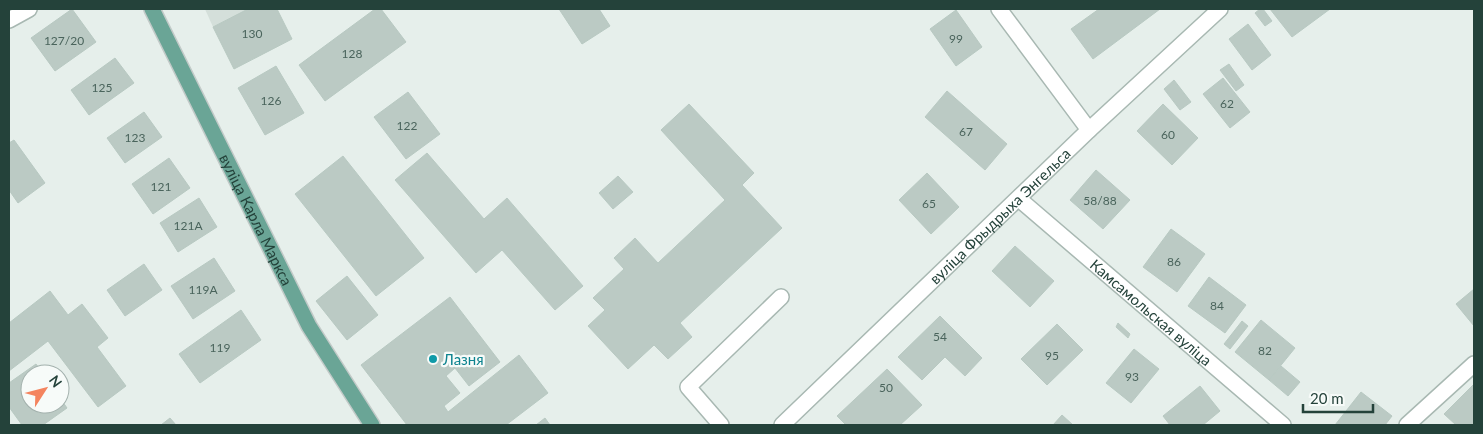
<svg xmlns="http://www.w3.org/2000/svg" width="1483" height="434" font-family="Lato,sans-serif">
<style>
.built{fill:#d4dfda}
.building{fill:#bbcac4;stroke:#b8c9c2}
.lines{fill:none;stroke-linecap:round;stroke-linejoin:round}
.minor-casing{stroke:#a8b8b2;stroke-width:18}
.major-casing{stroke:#c2cac8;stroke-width:18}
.minor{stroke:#fff;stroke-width:15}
.major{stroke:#6aa596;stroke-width:15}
.culture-dot{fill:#0f9aa8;stroke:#f7fbf9;stroke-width:2}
.labels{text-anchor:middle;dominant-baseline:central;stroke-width:4.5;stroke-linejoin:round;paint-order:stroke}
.number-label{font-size:12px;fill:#4a645c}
.street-label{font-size:15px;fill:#24423a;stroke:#f7fbf9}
.culture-label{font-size:15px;fill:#0d838f;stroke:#f7fbf9;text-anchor:start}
</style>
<rect width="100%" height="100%" fill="#e6efeb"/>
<polygon class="built" points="205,9 248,9 213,27"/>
<g class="building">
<polygon points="72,9 96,42 55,71 31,38"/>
<polygon points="248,9 277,9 292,39 234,69 213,27"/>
<polygon points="375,9 381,9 406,42 325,101 299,65"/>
<polygon points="559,9 599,9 610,26 582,44"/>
<polygon points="1099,9 1160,9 1093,59 1071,29"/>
<polygon points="1260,9 1263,9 1272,21 1265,26 1255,13"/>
<polygon points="1270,9 1330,9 1292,37"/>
<polygon points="956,10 982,47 956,66 930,29"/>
<polygon points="1248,24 1271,55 1252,70 1229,39"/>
<polygon points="115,58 134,83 89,115 71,90"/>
<polygon points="1229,64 1244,85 1236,91 1220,70"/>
<polygon points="276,66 304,113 265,135 238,88"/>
<polygon points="1223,78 1250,112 1230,128 1203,94"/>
<polygon points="1174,80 1191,102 1180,110 1164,89"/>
<polygon points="947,91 1007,144 985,170 925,117"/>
<polygon points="408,92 440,134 406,159 374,117"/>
<polygon points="689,104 754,173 742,185 782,228 680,323 692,337 668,359 654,345 628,369 588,326 605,310 593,298 624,269 614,258 635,238 658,263 725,200 661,130"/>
<polygon points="1163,104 1198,138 1172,165 1137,131"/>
<polygon points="144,112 162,137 125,163 107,138"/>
<polygon points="14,140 45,183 18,203 9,190 9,143"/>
<polygon points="427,153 484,219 507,198 583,286 555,310 502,250 476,273 395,180"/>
<polygon points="343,156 424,258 376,296 295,194"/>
<polygon points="169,158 190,188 153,214 132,184"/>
<polygon points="1096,170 1130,200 1103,229 1070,200"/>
<polygon points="927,173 959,207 931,234 899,200"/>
<polygon points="618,176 633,192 613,209 599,193"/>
<polygon points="199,198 217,227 178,252 160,223"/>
<polygon points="1171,229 1205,254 1177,292 1143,267"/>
<polygon points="1015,246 1054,281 1030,307 992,271"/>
<polygon points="214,258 235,291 193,319 171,286"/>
<polygon points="144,264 162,290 125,316 107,290"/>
<polygon points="347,276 378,315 347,340 316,301"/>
<polygon points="1209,277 1246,305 1225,333 1188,306"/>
<polygon points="1474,289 1474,326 1456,304"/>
<polygon points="50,291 68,315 82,304 108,338 97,347 126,386 98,407 48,341 9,371 9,323"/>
<polygon points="450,297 500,362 469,386 455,368 446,376 460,393 444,406 448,412 519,355 548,393 506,425 407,425 361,365"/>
<polygon points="241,310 261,340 200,383 179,354"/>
<polygon points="940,316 982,358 965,376 945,357 922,380 898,357"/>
<polygon points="1261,320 1295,348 1269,380 1235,352"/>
<polygon points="1242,321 1248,326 1230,349 1224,344"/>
<polygon points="1118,323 1130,334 1128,338 1116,327"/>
<polygon points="1057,324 1083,350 1047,385 1021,359"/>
<polygon points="1134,349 1159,369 1131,403 1106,383"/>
<polygon points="36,364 43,374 30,374 30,404 60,404 60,398 67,408 43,425 22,425 9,407 9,383"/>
<polygon points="1281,366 1300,382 1288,396 1269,380"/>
<polygon points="887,369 922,405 900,425 846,425 837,416"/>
<polygon points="1474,384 1474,425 1456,425 1444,414"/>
<polygon points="1200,386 1220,411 1203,425 1170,425 1163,416"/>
<polygon points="1361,392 1392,416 1385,425 1335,425"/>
<polygon points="1062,415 1073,425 1053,425"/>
<polygon points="170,418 176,425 161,425"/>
<polygon points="545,418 550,425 536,425"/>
</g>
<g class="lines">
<defs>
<g id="minor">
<polyline points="999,9 1089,130"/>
<polyline points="9,20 29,9"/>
<path id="s1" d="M1019,199L1283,425"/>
<polyline points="721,425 688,387 781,297"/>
<path id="s2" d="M782,425L1089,130L1220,9"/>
<polyline points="1407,425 1474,364"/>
</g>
<g id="major">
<path id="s3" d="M152,9L309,326L372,425"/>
</g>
</defs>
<use href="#minor" class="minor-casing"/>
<use href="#major" class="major-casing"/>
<use href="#minor" class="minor"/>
<use href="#major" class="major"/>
</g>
<circle class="culture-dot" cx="433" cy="359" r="5"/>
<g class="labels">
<g class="number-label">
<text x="252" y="33">130</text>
<text x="956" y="38">99</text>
<text x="64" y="40">127/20</text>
<text x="352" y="53">128</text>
<text x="102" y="87">125</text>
<text x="271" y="100">126</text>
<text x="1227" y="103">62</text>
<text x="407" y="125">122</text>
<text x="966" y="131">67</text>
<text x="1168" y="134">60</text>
<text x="135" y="137">123</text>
<text x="161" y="186">121</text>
<text x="1100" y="200">58/88</text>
<text x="929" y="203">65</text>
<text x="188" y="225">121А</text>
<text x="1174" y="261">86</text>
<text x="203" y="289">119А</text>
<text x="1217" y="305">84</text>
<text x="940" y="336">54</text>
<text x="220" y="347">119</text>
<text x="1265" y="350">82</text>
<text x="1052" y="355">95</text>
<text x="1132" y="376">93</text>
<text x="886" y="387">50</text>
</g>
<g class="street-label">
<text stroke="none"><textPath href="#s2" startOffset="302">вуліца Фрыдрыха Энгельса</textPath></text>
<text stroke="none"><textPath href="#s3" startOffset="235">вуліца Карла Маркса</textPath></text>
<text stroke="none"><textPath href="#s1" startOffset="174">Камсамольская вуліца</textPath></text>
</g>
<g class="culture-label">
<text x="443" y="359">Лазня</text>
</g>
</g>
<rect width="1483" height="434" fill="none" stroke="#24423a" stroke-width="20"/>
<g transform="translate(45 389) rotate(54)"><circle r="24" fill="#f7fbf9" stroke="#a3b1ad"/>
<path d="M0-4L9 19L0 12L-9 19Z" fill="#f4845f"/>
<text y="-8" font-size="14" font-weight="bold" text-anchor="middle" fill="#24423a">N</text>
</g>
<path d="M1303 404v8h70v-8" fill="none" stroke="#24423a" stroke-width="2.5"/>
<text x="1310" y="404" font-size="15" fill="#24423a" stroke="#f7fbf9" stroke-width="4" paint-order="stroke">20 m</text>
</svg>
